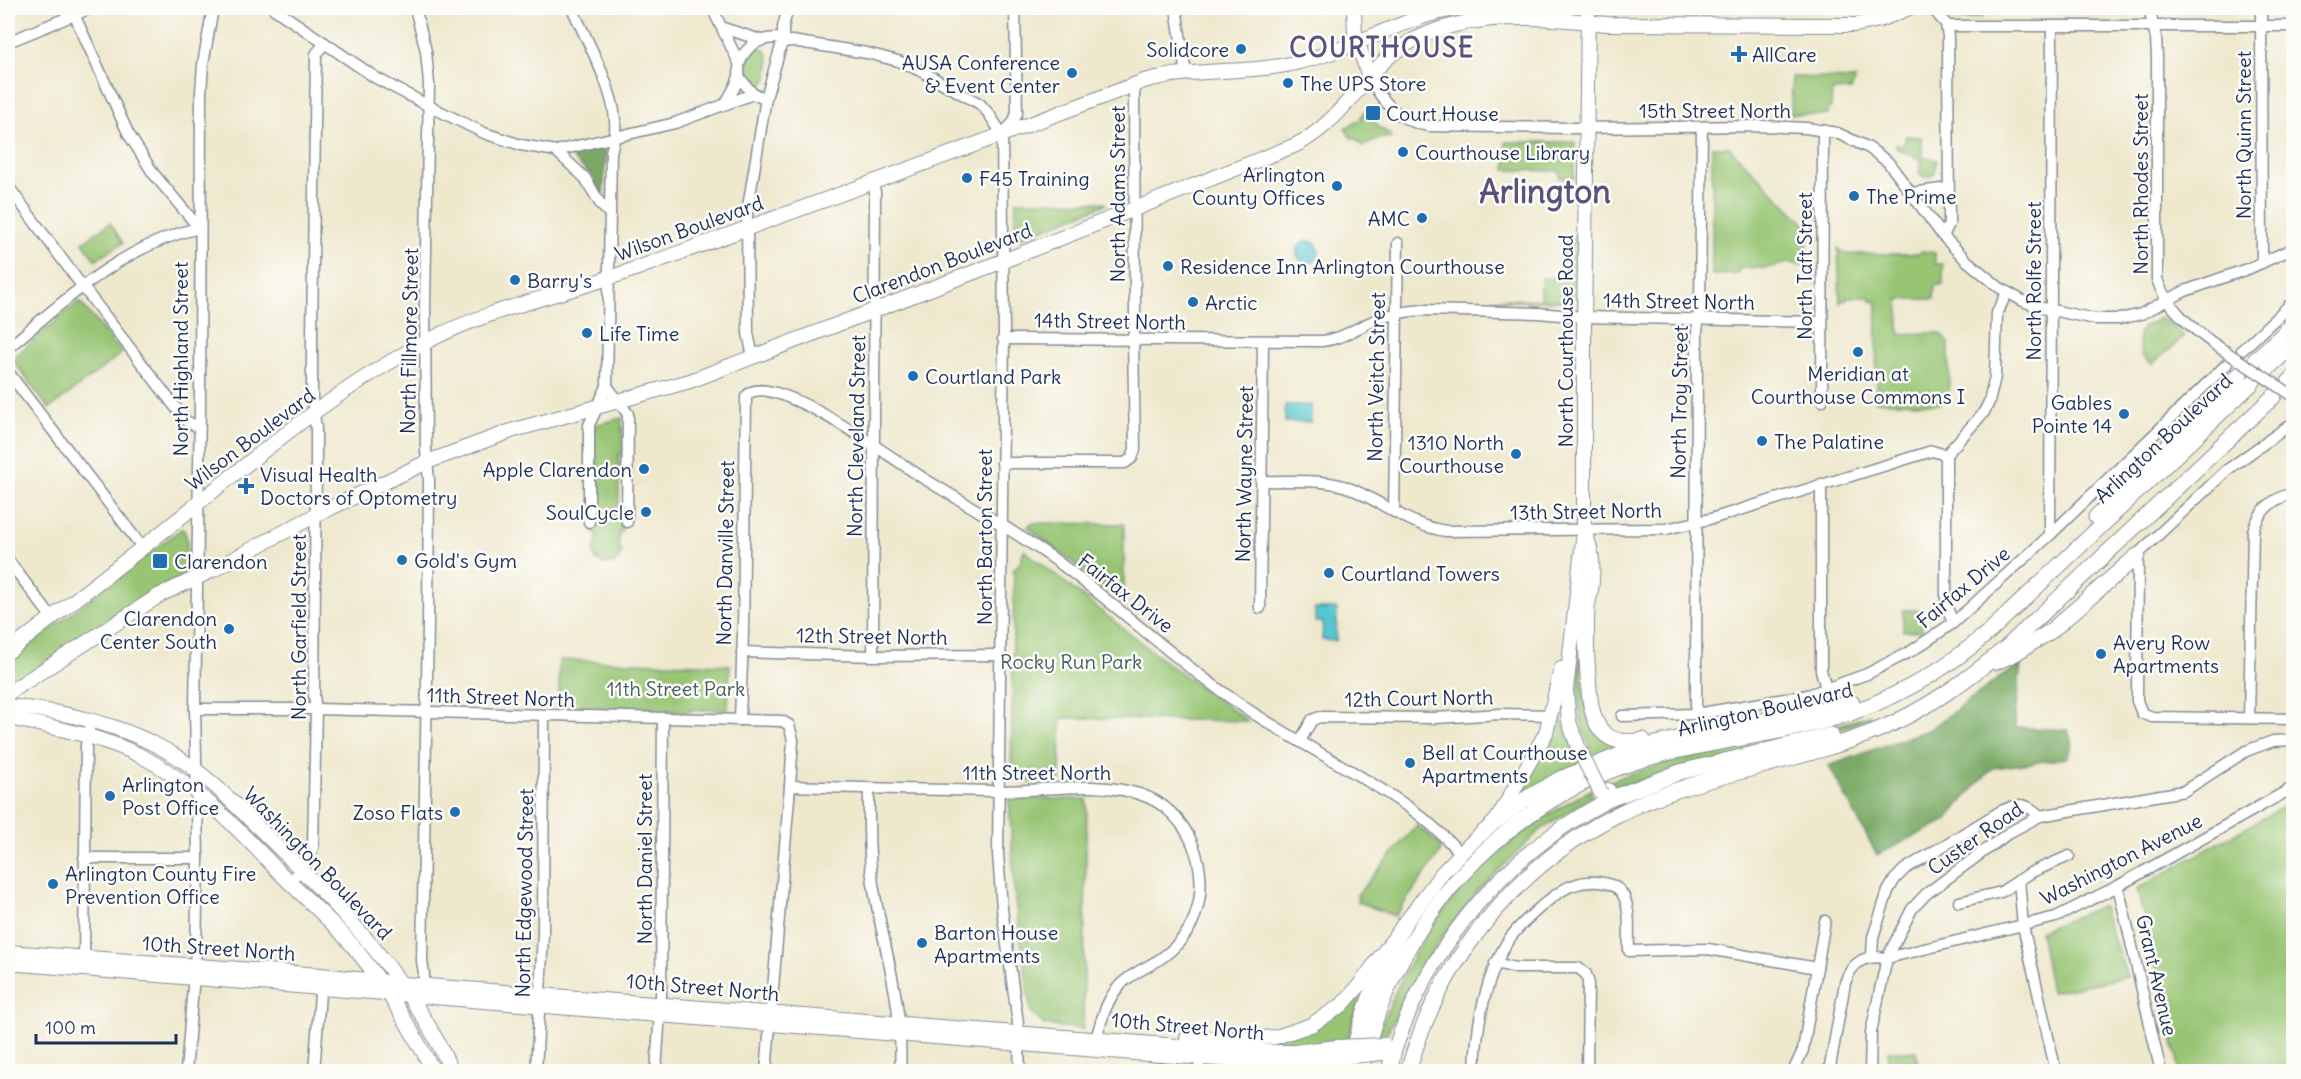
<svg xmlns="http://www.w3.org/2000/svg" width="2301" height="1079" font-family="Delius,sans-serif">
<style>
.green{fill:#97c573;stroke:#597a68;stroke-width:1.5}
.forest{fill:#79aa65;stroke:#4a6c62;stroke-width:1.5}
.water{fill:#59c6d0;stroke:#3a7a97;stroke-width:1.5}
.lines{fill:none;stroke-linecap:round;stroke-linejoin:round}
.minor-casing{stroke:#848c96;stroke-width:13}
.major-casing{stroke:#848c96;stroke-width:16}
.highway-casing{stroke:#848c96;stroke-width:17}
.minor{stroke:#fff;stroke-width:10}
.major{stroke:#fff;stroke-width:14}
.highway{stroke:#fff;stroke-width:15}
.minor-bridge-casing{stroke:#848c96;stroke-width:13;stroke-linecap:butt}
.major-bridge-casing{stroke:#848c96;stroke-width:16;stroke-linecap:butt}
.minor-bridge{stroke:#fff;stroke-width:10}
.major-bridge{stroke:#fff;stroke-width:14}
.poi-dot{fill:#1f6fb2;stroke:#fdfcf7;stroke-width:2}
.labels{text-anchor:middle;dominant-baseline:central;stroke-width:5;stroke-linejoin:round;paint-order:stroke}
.poi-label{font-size:20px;fill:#1b2f5e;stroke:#fdfcf7;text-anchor:start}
.street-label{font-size:20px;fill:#1b2f5e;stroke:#fdfcf7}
.park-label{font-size:20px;fill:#405c64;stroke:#fdfcf7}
.district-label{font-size:26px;font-weight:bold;letter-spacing:1.5px;fill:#585280;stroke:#fdfcf7}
.town-label{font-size:32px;font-weight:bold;fill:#585280;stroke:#fdfcf7}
</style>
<rect width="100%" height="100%" fill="#fdfcf7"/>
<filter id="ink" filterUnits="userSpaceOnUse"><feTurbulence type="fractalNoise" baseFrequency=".0167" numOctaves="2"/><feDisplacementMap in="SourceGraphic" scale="12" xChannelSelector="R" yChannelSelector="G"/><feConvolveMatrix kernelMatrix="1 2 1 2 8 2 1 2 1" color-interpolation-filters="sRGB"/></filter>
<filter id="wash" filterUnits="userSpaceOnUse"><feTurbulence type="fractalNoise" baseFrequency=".008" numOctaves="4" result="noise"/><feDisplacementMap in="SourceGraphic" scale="24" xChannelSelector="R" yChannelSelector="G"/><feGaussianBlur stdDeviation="1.35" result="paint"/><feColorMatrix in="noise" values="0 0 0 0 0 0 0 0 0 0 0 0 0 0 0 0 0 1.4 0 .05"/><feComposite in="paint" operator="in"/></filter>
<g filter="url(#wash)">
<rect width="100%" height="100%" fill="#eee8cd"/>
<g class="green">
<path d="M1941,8H1978L1982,17C1963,17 1954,27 1941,8Z"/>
<path d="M757,47L765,49C772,61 771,87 753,88C740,72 744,60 757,47Z"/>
<polygon points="1792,77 1855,79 1851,90 1832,91 1831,107 1829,107 1828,115 1791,114"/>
<path d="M1366,112C1373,120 1378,129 1389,133L1391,138H1382L1363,146L1355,138H1351L1345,128L1360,120L1363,113Z"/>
<polygon points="1906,136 1921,137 1923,157 1937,160 1935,172 1932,176 1925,177 1920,174 1921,160 1896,148 1896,144 1903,146"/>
<polygon points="1506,142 1575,142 1574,178 1560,178 1559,171 1506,170"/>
<polygon points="1712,147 1729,147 1807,226 1807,265 1788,263 1765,268 1739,268 1738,274 1712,275"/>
<polygon points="1016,201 1103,202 1106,204 1018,239 1014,234"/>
<polygon points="110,223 123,243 95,260 83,242"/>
<polygon points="1567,237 1574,237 1573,294 1570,301 1494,301 1494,299 1541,300 1541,278 1557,278 1567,271"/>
<polygon points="1838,248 1846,254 1919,254 1922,251 1935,253 1935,264 1943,264 1943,285 1935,285 1934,299 1899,299 1899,334 1940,333 1949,343 1949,396 1940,404 1876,401 1877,302 1871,301 1871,297 1847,297 1846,300 1843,300 1840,303"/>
<polygon points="79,301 122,353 49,409 12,359"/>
<polygon points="2161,318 2185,336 2152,364 2141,355 2138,334 2143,327"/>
<path d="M622,418L623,454H619V512L622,513V532H619V548L622,549C619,564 611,568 596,560L593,548H596L597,532H593L594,512H597V454L594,453V425Z"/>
<polygon points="1031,523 1124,524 1124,596 1116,597 1028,527"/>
<polygon points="181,529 184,530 187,539 187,572 185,577 156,590 151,596 8,688 8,662"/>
<polygon points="1024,550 1168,664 1248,721 1061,718 1060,782 1022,782 1011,779 1014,569 1020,563"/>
<rect x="1903" y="610" width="19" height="21"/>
<path d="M1580,654L1586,708L1623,747L1518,795L1557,715L1561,717L1576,754L1590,747C1575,717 1578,686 1580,654Z"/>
<polygon points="559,660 730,665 728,710 693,710 683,713 660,709 559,706"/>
<path d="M1870,715V718L1841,729L1634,783L1610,786L1608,782C1692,749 1784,745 1870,715Z"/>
<path d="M1591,790L1592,796L1539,831L1477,892L1438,943L1410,987L1384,1039H1377C1415,925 1484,846 1591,790Z"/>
<polygon points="1009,799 1087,799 1083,1029 1045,1025 1031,1013 1015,901"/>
<polygon points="2293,801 2293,1069 2292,1072 2180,1071 2137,889"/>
<polygon points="1417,825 1441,846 1440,853 1395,916 1358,902 1357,895"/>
<polygon points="2102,906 2127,977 2051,992 2040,931"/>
<polygon points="1364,987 1353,1020 1343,1071 1293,1071 1294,1069 1337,1064 1276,1048 1245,1044 1270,1043"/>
<polygon points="1888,1051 1916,1051 1920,1071 1889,1071"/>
</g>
<g class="forest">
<polygon points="600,149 606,152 603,197 592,176 573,159 571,155"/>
<polygon points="2021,665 2015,714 2016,727 2068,730 2072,744 2067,758 1993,768 1969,793 1947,820 1877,855 1829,766 1930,729 2002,676"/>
</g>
<g class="water">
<circle cx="1308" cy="252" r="11"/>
<rect x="1285" y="405" width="26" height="17"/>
<polygon points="1315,609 1337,609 1336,641 1322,640 1323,622 1315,622"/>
</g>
</g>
<g filter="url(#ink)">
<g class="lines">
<defs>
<g id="minor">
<polyline points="273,8 376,78 429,106 484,133 521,145 556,151 675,123 753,94"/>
<path d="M415,8L426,51L429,84L425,303L426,451L429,480L428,624L422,961C424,973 427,980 417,989"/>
<path d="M572,8C586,39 613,87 615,120C616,131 614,142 611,152L607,386L589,425V522"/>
<polyline points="712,8 739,63"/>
<polyline points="1176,8 1186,74"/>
<polyline points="1479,8 1479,21"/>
<polyline points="1873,8 1875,21"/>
<polyline points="1932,8 1946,24 1948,37 1949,224 1943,236"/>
<path d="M2149,8L2156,38L2157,57V279C2165,306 2192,328 2214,344"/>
<polyline points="2261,8 2262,263"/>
<polyline points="74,14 128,133 153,173 199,228"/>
<polyline points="1947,26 2294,26"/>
<polyline points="723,28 761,40"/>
<polyline points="783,39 783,27 788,8"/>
<polyline points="8,42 91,8"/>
<polyline points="782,42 792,41 867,53 898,61 921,71 980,104 989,114 1002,134"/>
<path d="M1369,77C1383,103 1400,122 1429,126L1573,128L1763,126L1806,128L1837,133L1869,148L1888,162L1943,236L1966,260L2000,288L2023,301L2042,308L2095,319H2120L2141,314L2185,291L2250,268L2294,248"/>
<path d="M726,103C730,95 737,85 739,76C740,72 738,66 740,62C747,43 765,36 783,39L766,98L753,94L739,77"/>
<polyline points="1002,134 1004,331 998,853 1002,909 1018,1023 1020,1072"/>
<polyline points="1002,134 1013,123 1017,113 1015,8"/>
<polyline points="556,151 585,178 601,205 610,214"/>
<polyline points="872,182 875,192 873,656"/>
<polyline points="8,186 76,278 186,421 198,427"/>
<polyline points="1912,193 1948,188"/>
<path d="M1003,339L1322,341C1342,339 1354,329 1371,322C1388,314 1406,311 1424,310L1538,313L1584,317L1821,322"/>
<path d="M8,348C65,300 123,245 199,228"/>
<polyline points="2242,350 2294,301"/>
<polyline points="753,357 748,333 747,213 766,98"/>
<polyline points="8,372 142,547"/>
<polyline points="607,386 628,414 627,522"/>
<polyline points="1822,401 1823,130"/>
<polyline points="2294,422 2227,470 2138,554 2137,701 2142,713 2152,717 2294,719"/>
<polyline points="1002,463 1125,463 1132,458 1135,449 1133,339 1135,322 1134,85"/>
<path d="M1261,481C1287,482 1326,478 1349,488C1383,502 1409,526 1446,531L1666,529L1714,518L1932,451L1946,455"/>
<polyline points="1821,484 1821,670 1826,689"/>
<polyline points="1394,512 1398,243"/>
<polyline points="2050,535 2052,26"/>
<polyline points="8,560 52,618"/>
<polyline points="1260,608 1263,342"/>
<polyline points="1953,623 1946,605 1946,455 1984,412 1989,402 1995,377 1997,313 2007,293"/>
<polyline points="742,652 873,656 1001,655"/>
<polyline points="195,709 316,709 782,721 789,725 793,740 790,786 766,1072"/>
<polyline points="1696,714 1697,332 1700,306 1702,127"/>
<polyline points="1622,716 1696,714 1808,695 1867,674 1913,650 1953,623 2050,535 2227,364"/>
<path d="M2249,718L2253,531C2259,511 2272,498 2294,493"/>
<path d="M740,720L743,633L746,397C766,364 900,464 923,478C967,505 1012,529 1054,559C1120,607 1179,664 1247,709C1301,745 1361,773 1414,811C1431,823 1446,839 1461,853"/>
<polyline points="1300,741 1312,720 1320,717 1436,718 1500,714 1551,715"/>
<path d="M790,786C859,788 929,790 999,791C1045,791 1094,780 1139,794C1189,809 1212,869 1195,916C1188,937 1169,955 1150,965C1139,971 1129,976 1120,985C1103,1004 1102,1024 1093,1046"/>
<path d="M869,788C869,822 868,856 874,890C885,954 904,1005 900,1072"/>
<polyline points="84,858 198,858"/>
<polyline points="2019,880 2023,926 2056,1072"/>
<polyline points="290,882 308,861 313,847 316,709 314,696 316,464 316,429 312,398 312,336 316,54 325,43"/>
<polyline points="2118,886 2161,1072"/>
<polyline points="1959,902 2001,892 2032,872 2069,856"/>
<path d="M1872,956L1873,937L1888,891L1895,879L1905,869L2001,811C2019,804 2024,801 2040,816"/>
<polyline points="84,963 86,745 89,730"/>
<polyline points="1495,963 1516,968 1578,968 1586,974 1588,980 1587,1072"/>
<polyline points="186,1072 196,951 198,858 195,709 200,408 201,92 203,64 213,8"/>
<polyline points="314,1072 321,981"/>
<polyline points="536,1072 543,934 544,716"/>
<polyline points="656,1072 661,996 663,719"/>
<polyline points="1199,1072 1200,1051"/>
<path d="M1475,1072C1476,1028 1484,982 1506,944C1515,928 1556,890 1574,885C1588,880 1612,880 1621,892C1632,906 1628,934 1629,951L1708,949L1817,968"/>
<polyline points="1793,1072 1803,1050 1825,921"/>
<path d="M1829,1072L1845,983C1852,961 1865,955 1887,958L2056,917L2118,886L2294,787"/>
<polyline points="1870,1072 1871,1032 1887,958 1912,909 1926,894 2010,832 2040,816 2184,791 2246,751 2273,741 2294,740"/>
</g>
<g id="major">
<polyline points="1354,8 1355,34 1369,77"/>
<path d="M1584,619C1593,591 1597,558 1584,531"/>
<path d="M8,652C65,607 124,563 181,517C258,455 340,386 428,341C492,307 567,294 635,269C805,207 975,146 1144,81C1194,67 1248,75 1299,62C1356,49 1406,14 1463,8"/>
<path d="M8,693L160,595L211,571L316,515L427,462L514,430L690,381L1003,261L1296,145C1332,127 1354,92 1382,63C1438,8 1534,15 1606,24L1856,25L1879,20L1909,8"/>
<path d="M8,706C60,711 113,722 160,747C204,770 233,803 268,837C340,907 411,978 452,1072"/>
<path d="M8,718C53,727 102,736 143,757C197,785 237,828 278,871C306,899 337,925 361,956C390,992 412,1031 434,1072"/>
<polyline points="1580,752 1569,722 1566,690 1584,531 1584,331 1588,8"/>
<polyline points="8,952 321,975 403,984 1254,1052 1294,1052 1337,1047"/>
<polyline points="8,963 1147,1054 1261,1062 1334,1058"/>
<polyline points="1187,1038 1247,1039 1276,1037 1311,1025 1342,1005 1358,987 1442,873 1471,843 1496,821 1546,733 1561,669"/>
<path d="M1383,1053L1393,1054C1430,942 1507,852 1612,798L1608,790"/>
</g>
<g id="highway">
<polyline points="2256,359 2294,324"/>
<polyline points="2268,368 2294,344"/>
<polyline points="2289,382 2294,377"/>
<polyline points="2096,517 2240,374"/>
<path d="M1587,609C1586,631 1586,653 1588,675C1590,713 1594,750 1643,740"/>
<polyline points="1996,662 2014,654 2051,631 2137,556"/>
<polyline points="1612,798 1680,772 1831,735"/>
<polyline points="1496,821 1524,800 1560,779 1635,749 1702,733 1852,703"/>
<polyline points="1261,1062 1282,1072"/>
<path d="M1350,1072C1358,1018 1379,972 1404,924"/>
<path d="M1361,1072C1392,922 1506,795 1655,756C1712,741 1772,735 1828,720C1889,703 1943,672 1990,631L2253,382"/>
<polyline points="1389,1072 1393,1054"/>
<path d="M1408,1072C1441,951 1532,847 1649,800C1723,771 1804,760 1878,730C1926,710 1967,680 2007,647L2274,396"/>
</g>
</defs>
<use href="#minor" class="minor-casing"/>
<use href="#major" class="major-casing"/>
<use href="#highway" class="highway-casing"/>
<use href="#minor" class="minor"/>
<use href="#major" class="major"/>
<use href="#highway" class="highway"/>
<defs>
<polyline id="minor-bridge" points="2214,344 2292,395"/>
<g id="major-bridge">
<polyline points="1580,752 1601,793"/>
<polyline points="1337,1047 1384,1045"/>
<polyline points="1334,1058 1382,1053"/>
</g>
</defs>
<use href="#minor-bridge" class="minor-bridge-casing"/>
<use href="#major-bridge" class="major-bridge-casing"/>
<use href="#minor-bridge" class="minor-bridge"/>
<use href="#major-bridge" class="major-bridge"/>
</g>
</g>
<g class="poi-dot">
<circle cx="1241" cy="49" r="6"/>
<path d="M1736 45h6v6h6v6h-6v6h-6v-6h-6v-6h6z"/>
<circle cx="1072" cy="73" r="6"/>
<circle cx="1288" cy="83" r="6"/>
<rect x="1365" y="105" width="16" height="16" rx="3"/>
<circle cx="1403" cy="152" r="6"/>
<circle cx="967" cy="178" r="6"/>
<circle cx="1337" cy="186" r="6"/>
<circle cx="1854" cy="196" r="6"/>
<circle cx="1422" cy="218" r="6"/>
<circle cx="1168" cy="266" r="6"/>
<circle cx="515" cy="280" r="6"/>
<circle cx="1193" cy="302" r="6"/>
<circle cx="587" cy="333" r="6"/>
<circle cx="1858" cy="352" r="6"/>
<circle cx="913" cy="376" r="6"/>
<circle cx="2124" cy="414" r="6"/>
<circle cx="1762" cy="441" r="6"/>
<circle cx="1516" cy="454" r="6"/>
<circle cx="644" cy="469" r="6"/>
<path d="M243 477h6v6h6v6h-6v6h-6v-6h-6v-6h6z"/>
<circle cx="646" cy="512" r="6"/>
<circle cx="402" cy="560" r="6"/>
<rect x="152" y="553" width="16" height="16" rx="3"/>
<circle cx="1329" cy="573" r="6"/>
<circle cx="229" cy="629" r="6"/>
<circle cx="2101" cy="654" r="6"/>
<circle cx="1410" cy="763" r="6"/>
<circle cx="110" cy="796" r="6"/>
<circle cx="455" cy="812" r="6"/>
<circle cx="53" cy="884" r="6"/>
<circle cx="922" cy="943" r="6"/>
</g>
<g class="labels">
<g class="poi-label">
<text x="1229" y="49" text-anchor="end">Solidcore</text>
<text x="1752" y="54">AllCare</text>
<text x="1060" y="62" text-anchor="end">AUSA Conference<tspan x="1060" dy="23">&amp; Event Center</tspan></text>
<text x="1300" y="83">The UPS Store</text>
<text x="1386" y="113">Court House</text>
<text x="1415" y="152">Courthouse Library</text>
<text x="1325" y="174" text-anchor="end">Arlington<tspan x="1325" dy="23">County Offices</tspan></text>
<text x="979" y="178">F45 Training</text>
<text x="1866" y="196">The Prime</text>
<text x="1410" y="218" text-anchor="end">AMC</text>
<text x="1180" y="266">Residence Inn Arlington Courthouse</text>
<text x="527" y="280">Barry's</text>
<text x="1205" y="302">Arctic</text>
<text x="599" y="333">Life Time</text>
<text x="1858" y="373" text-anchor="middle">Meridian at<tspan x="1858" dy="23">Courthouse Commons I</tspan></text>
<text x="925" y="376">Courtland Park</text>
<text x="2112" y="402" text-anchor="end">Gables<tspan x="2112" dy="23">Pointe 14</tspan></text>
<text x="1774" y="441">The Palatine</text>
<text x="1504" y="442" text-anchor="end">1310 North<tspan x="1504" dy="23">Courthouse</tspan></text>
<text x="632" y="469" text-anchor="end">Apple Clarendon</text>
<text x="260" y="474">Visual Health<tspan x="260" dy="23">Doctors of Optometry</tspan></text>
<text x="634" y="512" text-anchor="end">SoulCycle</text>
<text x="414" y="560">Gold's Gym</text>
<text x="174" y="561">Clarendon</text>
<text x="1341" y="573">Courtland Towers</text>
<text x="217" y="618" text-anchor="end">Clarendon<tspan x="217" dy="23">Center South</tspan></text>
<text x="2113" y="642">Avery Row<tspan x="2113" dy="23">Apartments</tspan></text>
<text x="1422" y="752">Bell at Courthouse<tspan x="1422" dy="23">Apartments</tspan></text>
<text x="122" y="784">Arlington<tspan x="122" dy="23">Post Office</tspan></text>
<text x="443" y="812" text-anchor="end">Zoso Flats</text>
<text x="65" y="873">Arlington County Fire<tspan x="65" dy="23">Prevention Office</tspan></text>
<text x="934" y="932">Barton House<tspan x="934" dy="23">Apartments</tspan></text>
</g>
<g class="street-label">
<text x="1715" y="110">15th Street North</text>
<text transform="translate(2243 135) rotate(-90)">North Quinn Street</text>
<text transform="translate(2140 184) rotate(-90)">North Rhodes Street</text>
<text transform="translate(1117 194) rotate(-90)">North Adams Street</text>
<text transform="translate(689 228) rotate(-20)">Wilson Boulevard</text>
<text transform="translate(942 263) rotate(-21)">Clarendon Boulevard</text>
<text transform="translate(1804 266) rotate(-90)">North Taft Street</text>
<text transform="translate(2033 281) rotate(-90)">North Rolfe Street</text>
<text transform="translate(1679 301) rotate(1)">14th Street North</text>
<text transform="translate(1110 321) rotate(1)">14th Street North</text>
<text transform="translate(409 341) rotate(-89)">North Fillmore Street</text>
<text transform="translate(1565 341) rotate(-90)">North Courthouse Road</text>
<text transform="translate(180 359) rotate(-90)">North Highland Street</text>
<text transform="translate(1376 377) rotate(-89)">North Veitch Street</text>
<text transform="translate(1679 402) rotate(-89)">North Troy Street</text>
<text transform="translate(856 436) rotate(-89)">North Cleveland Street</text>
<text transform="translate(2163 438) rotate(-43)">Arlington Boulevard</text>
<text transform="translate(250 439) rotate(-37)">Wilson Boulevard</text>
<text transform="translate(1244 474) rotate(-89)">North Wayne Street</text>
<text transform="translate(1586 511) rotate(-1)">13th Street North</text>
<text transform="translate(984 537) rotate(-90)">North Barton Street</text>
<text transform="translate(725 553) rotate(-89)">North Danville Street</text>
<text transform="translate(1963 587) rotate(-40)">Fairfax Drive</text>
<text transform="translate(1126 593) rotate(38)">Fairfax Drive</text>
<text transform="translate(298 627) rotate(-90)">North Garfield Street</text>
<text transform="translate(872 636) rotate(1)">12th Street North</text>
<text transform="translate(501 697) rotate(2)">11th Street North</text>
<text transform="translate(1419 698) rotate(-1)">12th Court North</text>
<text transform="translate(1765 709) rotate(-13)">Arlington Boulevard</text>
<text x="1037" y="772">11th Street North</text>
<text transform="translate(1975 838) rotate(-35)">Custer Road</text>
<text transform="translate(644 859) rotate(-90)">North Daniel Street</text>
<text transform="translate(2121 859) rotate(-27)">Washington Avenue</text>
<text transform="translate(318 863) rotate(46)">Washington Boulevard</text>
<text transform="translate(524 893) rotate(-89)">North Edgewood Street</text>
<text transform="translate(219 948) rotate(4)">10th Street North</text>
<text transform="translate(2157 975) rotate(77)">Grant Avenue</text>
<text transform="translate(703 987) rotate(5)">10th Street North</text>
<text transform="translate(1188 1026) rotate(5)">10th Street North</text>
</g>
<g class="park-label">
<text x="1071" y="661">Rocky Run Park</text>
<text x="676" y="688">11th Street Park</text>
</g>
<g class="district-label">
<text x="1382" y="47">COURTHOUSE</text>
</g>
<g class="town-label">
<text x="1545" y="191">Arlington</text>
</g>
</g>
<rect width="2301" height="1079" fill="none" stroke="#fdfcf7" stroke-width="30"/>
<path d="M36 1034v9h140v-9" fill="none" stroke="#1b2f5e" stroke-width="3"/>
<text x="45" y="1034" font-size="18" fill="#1b2f5e" stroke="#fdfcf7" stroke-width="4.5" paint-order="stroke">100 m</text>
</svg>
